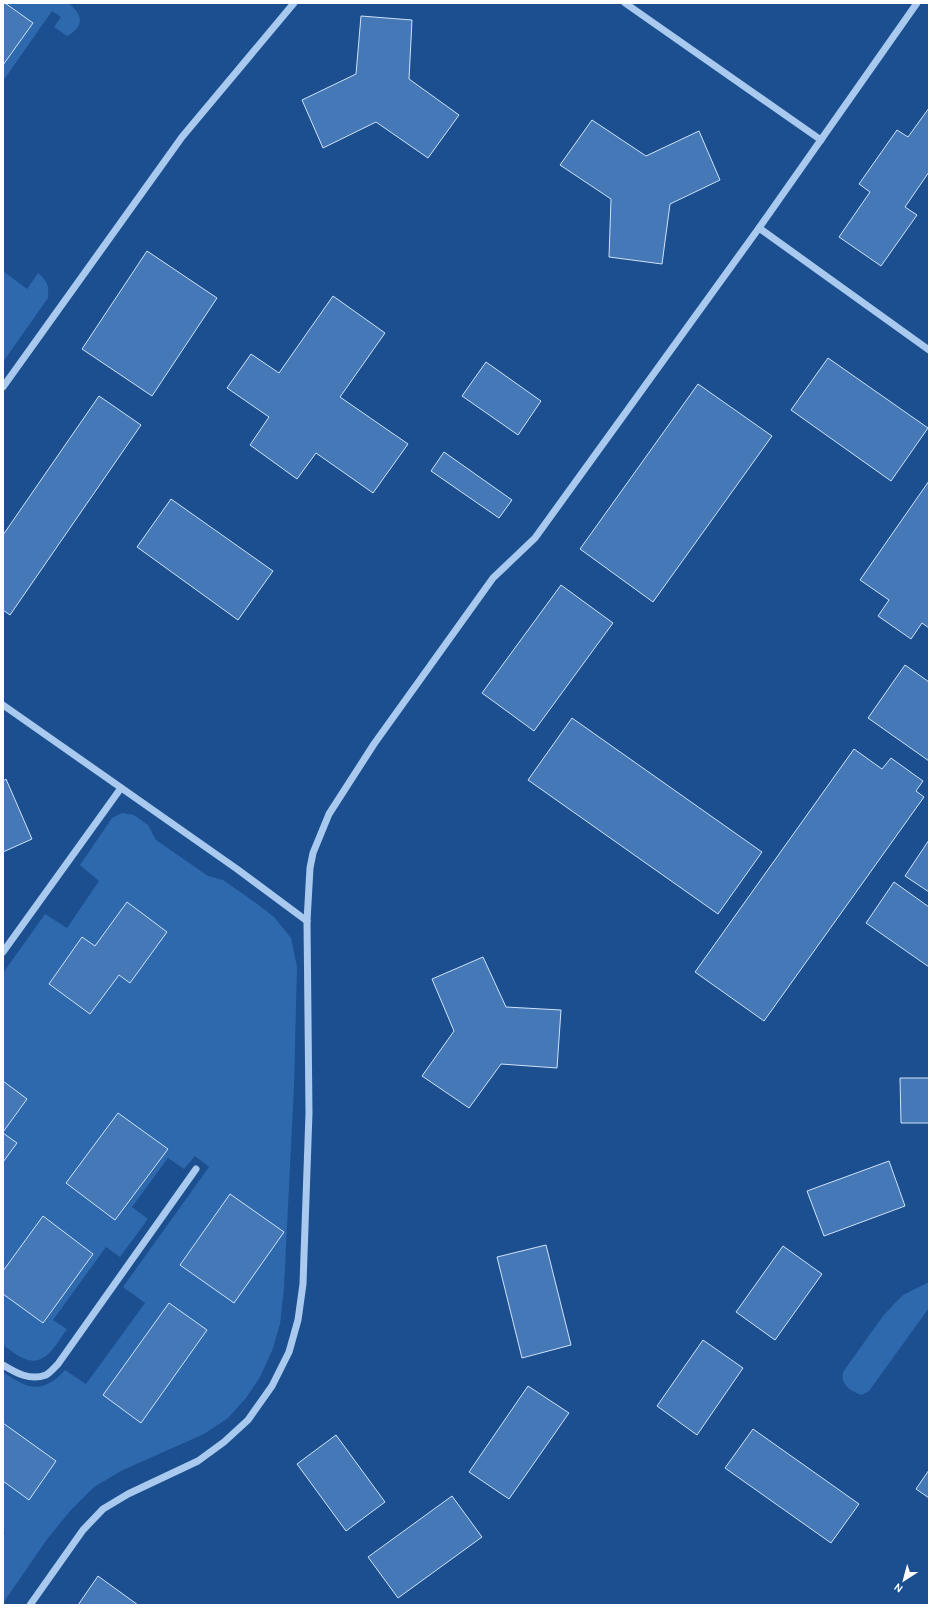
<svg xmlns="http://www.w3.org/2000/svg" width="932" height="1608" font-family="Karla,sans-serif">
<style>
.green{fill:#2e69ad}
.building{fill:#4478b7;stroke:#cfe3fa}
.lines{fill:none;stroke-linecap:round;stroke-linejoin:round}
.minor{stroke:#a9c9ee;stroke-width:7}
</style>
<rect width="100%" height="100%" fill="#1b4f8f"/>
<g class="green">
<path d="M3,3H68C83,14 85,27 67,36L54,27L61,17L52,11L3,81Z"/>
<path d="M3,271L27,289L38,273C48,282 49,285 48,298L3,362Z"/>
<path d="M122,813L134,815L148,825L156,840L208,876L223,880L256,903L274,917L291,938L297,967L294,1086L284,1288L280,1324L272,1351L260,1377L246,1398L228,1418L204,1434L123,1470L94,1487L71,1510L48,1538L3,1603V1536L5,1533L3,1531V1372C28,1389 42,1395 65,1370L86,1384L145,1303L123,1287L209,1167L195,1156L184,1169L168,1158L132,1207L148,1219L120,1257L106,1247L53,1320L67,1329C56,1344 46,1367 25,1359C17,1356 10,1350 3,1345V973L45,914L67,928L99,881L80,865L112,818Z"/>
<path d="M929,1282V1308L869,1391L862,1395C851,1392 840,1384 843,1372L883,1316L895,1303L903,1295Z"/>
</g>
<g class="building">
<polygon points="3,3 5,3 33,23 3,65"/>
<polygon points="361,16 412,20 409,79 459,115 428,158 376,122 323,148 302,100 356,74"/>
<polygon points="929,108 929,172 905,207 917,215 881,266 839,237 870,192 859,184 897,130 908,137"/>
<polygon points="592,120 646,156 699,131 720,180 670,204 662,264 609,257 611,199 560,165"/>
<polygon points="147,251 217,298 152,396 82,349"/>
<polygon points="333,296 385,333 340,397 408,444 373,493 316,453 297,479 250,445 269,417 227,388 251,354 279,373"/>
<polygon points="828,358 928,428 891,481 791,410"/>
<polygon points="486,362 541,401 518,435 462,396"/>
<polygon points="698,384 772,436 653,602 580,549"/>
<polygon points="99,396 141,425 10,615 3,610 3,535"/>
<polygon points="444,452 512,500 499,518 431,471"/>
<polygon points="929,481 929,628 922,623 911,639 878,616 889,600 860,580"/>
<polygon points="171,499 273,571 238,620 137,547"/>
<polygon points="561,585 613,623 534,731 482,693"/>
<polygon points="905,665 929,682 929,761 868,718"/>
<polygon points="572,718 762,852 718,914 528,780"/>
<polygon points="854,749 882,769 891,758 923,781 916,791 924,797 764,1021 695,972"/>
<polygon points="6,779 32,839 3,852 3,781"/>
<polygon points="929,840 929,892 905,876"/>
<polygon points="894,882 929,907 929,967 866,923"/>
<polygon points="127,902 167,932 130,983 119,975 90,1014 49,984 82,937 95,946"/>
<polygon points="483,957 506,1007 561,1010 557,1068 501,1064 469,1108 422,1076 454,1031 432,979"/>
<polygon points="900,1078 929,1078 929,1123 901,1123"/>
<polygon points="3,1081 27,1099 3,1132"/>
<polygon points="118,1113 168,1149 115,1220 66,1183"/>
<polygon points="3,1133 17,1143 3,1162"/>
<polygon points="889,1161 905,1206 824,1236 807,1191"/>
<polygon points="230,1194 284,1232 234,1303 180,1265"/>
<polygon points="43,1216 93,1254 43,1323 3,1294 3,1271"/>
<polygon points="546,1245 571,1345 522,1358 497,1257"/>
<polygon points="783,1246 822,1274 775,1340 736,1312"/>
<polygon points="169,1303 207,1330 141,1423 103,1395"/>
<polygon points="703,1340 743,1368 697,1435 657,1406"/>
<polygon points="528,1386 569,1413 509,1499 469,1472"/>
<polygon points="3,1423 56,1461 29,1500 3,1481"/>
<polygon points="753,1429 859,1504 831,1543 725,1468"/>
<polygon points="336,1435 385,1502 346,1531 297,1464"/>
<polygon points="929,1470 929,1498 916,1489"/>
<polygon points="452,1496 482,1537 398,1598 368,1557"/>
<polygon points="98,1576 138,1605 78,1605"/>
</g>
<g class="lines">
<g class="minor">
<polyline points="625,3 821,140"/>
<polyline points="759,228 929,350"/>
<polyline points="3,387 182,137 294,3"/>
<polyline points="3,705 237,869 307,921"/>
<polyline points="3,952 121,788"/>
<path d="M3,1365C16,1373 30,1381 46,1375C50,1373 55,1367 58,1364L196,1169"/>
<polyline points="30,1605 83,1530 103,1509 128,1494 198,1461 224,1442 248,1420 272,1386 289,1352 298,1320 303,1284 309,1113 307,921 310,868 313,853 329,814 374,744 493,578 535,538 759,228 917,3"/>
</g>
</g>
<rect width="932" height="1608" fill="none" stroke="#ffffff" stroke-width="8"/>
<g transform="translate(904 1580) rotate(216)" stroke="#1b4f8f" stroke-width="3" paint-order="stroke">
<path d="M0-3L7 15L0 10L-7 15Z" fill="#ffffff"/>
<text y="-6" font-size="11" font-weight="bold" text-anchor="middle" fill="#ffffff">N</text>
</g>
</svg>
